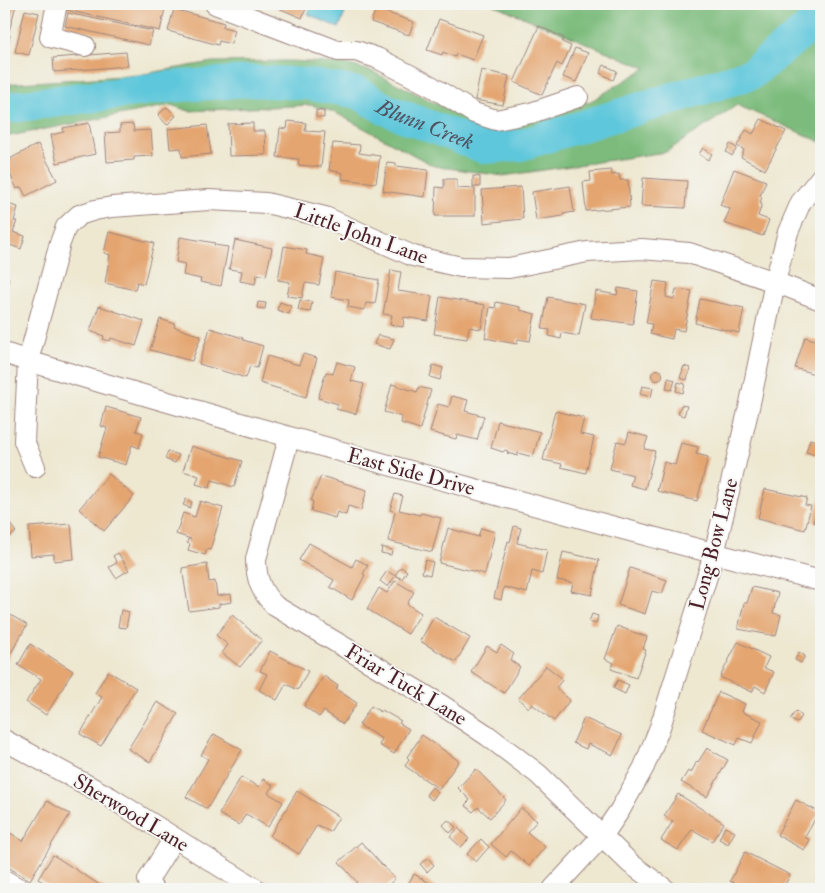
<svg xmlns="http://www.w3.org/2000/svg" width="825" height="893" font-family="'IM FELL Double Pica',serif">
<style>
.forest{fill:#7bbb7c;stroke:#626d54}
.water{fill:#5fc7db;stroke:#547383}
.lines{fill:none;stroke-linecap:round;stroke-linejoin:round}
.river{stroke:#5fc7db;stroke-width:32}
.building{fill:#e4a570}
.minor-casing{stroke:#9c847e;stroke-width:22}
.minor{stroke:#fff;stroke-width:20}
.labels{text-anchor:middle;dominant-baseline:central;stroke-width:4;stroke-linejoin:round;paint-order:stroke}
.street-label{font-size:21px;fill:#4a1f2b;stroke:#f6f6f2}
.water-label{font-size:22px;font-style:italic;fill:#505160;stroke:#f6f6f2}
</style>
<rect width="100%" height="100%" fill="#f6f6f2"/>
<filter id="ink" filterUnits="userSpaceOnUse"><feTurbulence type="fractalNoise" baseFrequency=".02" numOctaves="2"/><feDisplacementMap in="SourceGraphic" scale="10" xChannelSelector="R" yChannelSelector="G"/><feConvolveMatrix kernelMatrix="1 2 1 2 8 2 1 2 1" color-interpolation-filters="sRGB"/></filter>
<filter id="wash" filterUnits="userSpaceOnUse"><feTurbulence type="fractalNoise" baseFrequency=".0096" numOctaves="4" result="noise"/><feDisplacementMap in="SourceGraphic" scale="20" xChannelSelector="R" yChannelSelector="G"/><feGaussianBlur stdDeviation="1.12" result="paint"/><feColorMatrix in="noise" values="0 0 0 0 0 0 0 0 0 0 0 0 0 0 0 0 0 1.4 0 .05"/><feComposite in="paint" operator="in"/></filter>
<g filter="url(#wash)">
<rect width="100%" height="100%" fill="#eee8d1"/>
<polygon class="forest" points="492,4 821,4 821,142 737,105 666,152 503,176 434,166 334,112 311,105 189,111 171,105 4,137 4,84 138,75 212,62 291,61 346,64 371,71 455,113 490,125 513,126 591,101 646,68"/>
<polygon class="water" points="313,4 325,4 345,13 339,28 308,14"/>
<g class="lines">
<path class="river" id="s1" d="M4,108L167,87L250,81L306,84L359,93L385,109L485,148L521,145L751,74L821,18"/>
</g>
<g id="blocks">
<g class="building">
<polygon points="4,4 16,5 8,35 10,35 5,61 8,62 4,76"/>
<polygon points="63,4 143,4 165,9 160,31 62,9"/>
<polygon points="269,4 308,4 302,18"/>
<polygon points="174,9 224,23 223,27 235,30 231,44 219,41 218,45 168,31"/>
<polygon points="376,9 414,22 409,35 371,22"/>
<polygon points="25,10 39,13 29,55 15,52"/>
<polygon points="68,13 153,31 149,45 65,26"/>
<polygon points="439,19 483,35 473,60 456,54 455,57 443,52 442,55 427,50"/>
<polygon points="539,26 564,38 562,42 571,46 562,66 557,63 542,95 514,82"/>
<polygon points="575,48 588,53 576,82 563,77"/>
<polygon points="126,52 128,66 54,72 53,58"/>
<polygon points="604,65 617,71 613,80 600,73"/>
<polygon points="481,70 509,76 503,105 475,100"/>
<polygon points="167,107 176,116 167,125 158,115"/>
<polygon points="316,110 324,111 324,118 316,117"/>
<polygon points="761,119 786,131 765,170 741,157 744,150 737,146 746,130 753,134"/>
<polygon points="288,121 306,123 305,131 325,132 321,167 298,165 299,159 277,157 280,128 287,129"/>
<polygon points="89,123 95,154 57,163 51,135 64,132 63,128"/>
<polygon points="253,123 253,131 265,131 266,155 229,156 228,124"/>
<polygon points="133,124 134,131 151,130 153,156 134,157 134,160 107,162 105,133 120,132 120,125"/>
<polygon points="207,125 211,154 182,157 181,148 170,149 168,129"/>
<polygon points="333,143 360,145 359,153 380,156 376,183 342,179 343,173 329,170"/>
<polygon points="38,144 57,180 26,196 21,187 17,189 4,162"/>
<polygon points="730,144 737,148 732,156 726,152"/>
<polygon points="703,148 712,154 708,160 699,154"/>
<polygon points="387,162 396,163 396,166 428,170 425,197 383,191"/>
<polygon points="734,169 766,181 760,196 762,197 760,203 762,204 758,216 769,220 763,236 724,223 730,209 720,205"/>
<polygon points="611,170 612,175 619,174 620,180 628,180 630,207 586,211 583,182 591,181 590,172"/>
<polygon points="473,176 480,177 480,187 473,187"/>
<polygon points="643,178 687,181 685,208 641,206"/>
<polygon points="444,179 457,179 457,188 475,189 475,216 435,216 436,187 444,188"/>
<polygon points="570,186 574,212 563,214 563,216 536,220 532,192"/>
<polygon points="521,187 523,219 484,223 482,190"/>
<polygon points="4,203 18,207 14,221 17,221 13,232 25,236 21,249 4,243"/>
<polygon points="109,232 154,243 144,284 137,282 135,290 105,283 110,255 104,253"/>
<polygon points="180,237 215,243 214,245 228,247 221,286 200,282 201,279 183,275 185,264 176,262"/>
<polygon points="235,240 272,248 266,276 257,274 255,284 240,281 242,271 229,269"/>
<polygon points="284,246 307,250 306,254 324,258 319,285 305,283 302,298 287,296 290,282 278,280"/>
<polygon points="391,270 401,272 398,291 432,296 428,321 404,317 403,327 390,325 392,315 383,314"/>
<polygon points="335,272 379,280 375,304 366,303 364,310 348,307 349,300 331,297"/>
<polygon points="4,277 9,279 4,292"/>
<polygon points="654,281 668,283 666,297 674,299 676,289 692,291 684,331 674,329 672,339 650,334 652,324 646,323"/>
<polygon points="618,288 638,291 633,324 591,318 596,291 617,295"/>
<polygon points="440,297 485,305 481,329 469,327 467,339 434,334"/>
<polygon points="548,297 585,304 579,336 562,333 561,339 549,336 550,330 542,329"/>
<polygon points="700,299 744,308 739,333 695,323"/>
<polygon points="300,300 312,302 310,312 298,310"/>
<polygon points="258,302 266,303 265,309 257,308"/>
<polygon points="280,302 291,306 289,314 277,310"/>
<polygon points="496,302 520,307 520,310 535,314 530,341 518,339 517,344 485,338 490,307 495,308"/>
<polygon points="99,306 144,321 136,346 111,338 110,341 103,339 104,336 90,331"/>
<polygon points="160,319 175,324 174,327 201,336 192,361 150,350"/>
<polygon points="210,328 243,338 243,340 263,346 257,368 250,366 246,378 199,364"/>
<polygon points="378,335 394,339 390,349 374,344"/>
<polygon points="805,337 821,342 821,376 795,368"/>
<polygon points="303,354 317,358 306,397 260,383 267,356 299,365"/>
<polygon points="337,362 355,367 351,381 364,384 356,414 336,409 338,404 318,398 326,372 333,374"/>
<polygon points="433,365 443,368 440,380 430,377"/>
<polygon points="684,366 690,368 687,380 680,378"/>
<circle cx="657" cy="375" r="5.5"/>
<polygon points="668,378 675,380 672,390 666,389"/>
<polygon points="821,378 821,397 816,395"/>
<polygon points="678,382 685,384 683,393 676,391"/>
<polygon points="392,384 417,392 419,387 431,390 420,429 401,423 402,417 384,412"/>
<polygon points="642,386 653,388 651,397 640,394"/>
<polygon points="452,396 468,400 465,411 484,416 477,440 457,435 456,439 430,432 438,404 449,407"/>
<polygon points="681,405 687,406 684,416 678,414"/>
<polygon points="106,407 141,417 136,431 143,433 139,448 132,445 126,465 98,457 107,428 101,426"/>
<polygon points="555,411 584,418 580,434 594,437 586,473 561,467 562,464 543,460"/>
<polygon points="498,421 540,432 533,457 518,453 518,456 507,453 508,451 505,450 503,452 491,448"/>
<polygon points="629,432 648,437 644,449 655,451 645,489 630,485 633,475 610,469 617,441 626,443"/>
<polygon points="810,439 821,442 821,457 806,452"/>
<polygon points="681,443 698,447 696,454 708,457 697,501 657,491 664,462 675,465"/>
<polygon points="191,446 242,461 234,487 212,480 209,488 196,484 199,476 183,471"/>
<polygon points="168,451 179,455 175,463 165,459"/>
<polygon points="109,474 134,496 104,531 79,509"/>
<polygon points="321,476 367,490 361,510 348,506 346,515 337,512 335,518 311,511 313,502 311,501"/>
<polygon points="765,489 807,498 805,505 811,506 805,530 758,518"/>
<polygon points="821,493 821,524 813,522"/>
<polygon points="395,494 403,496 399,510 420,515 421,513 441,518 432,552 388,541 395,512 390,510"/>
<polygon points="186,499 192,502 190,508 183,505"/>
<polygon points="200,501 223,508 210,550 207,549 205,555 188,550 190,544 187,543 188,539 191,539 176,534 183,513 195,517"/>
<polygon points="4,516 16,532 4,541"/>
<polygon points="71,524 74,559 54,561 54,554 31,556 29,527"/>
<polygon points="514,526 521,528 517,543 547,550 542,574 532,571 527,593 504,587 501,600 494,598 508,541 510,542"/>
<polygon points="448,528 478,537 481,528 495,532 485,574 439,563"/>
<polygon points="309,543 352,567 356,559 368,565 363,574 365,575 352,600 330,587 334,580 299,560"/>
<polygon points="382,547 392,550 391,555 381,553"/>
<polygon points="563,552 599,560 592,595 571,591 573,583 557,580"/>
<polygon points="118,553 129,570 116,578 109,567 117,563 113,556"/>
<polygon points="425,560 433,562 430,575 422,573"/>
<polygon points="207,564 209,582 215,581 217,596 231,594 232,602 219,604 219,607 189,611 182,568"/>
<polygon points="401,567 407,571 402,579 395,575"/>
<polygon points="630,568 667,580 662,594 652,591 645,614 618,605"/>
<polygon points="387,571 395,576 388,587 380,581"/>
<polygon points="395,581 414,592 407,604 421,613 408,634 367,609 379,588 387,593"/>
<polygon points="752,587 778,593 773,613 781,615 776,636 738,629 744,603 747,603"/>
<polygon points="121,610 129,612 126,628 118,627"/>
<polygon points="4,611 27,625 4,665"/>
<polygon points="592,614 598,616 596,624 589,622"/>
<polygon points="232,615 262,640 240,667 222,653 228,645 216,635"/>
<polygon points="434,617 470,638 456,662 420,641"/>
<polygon points="617,626 647,637 643,649 646,650 636,678 611,669 614,663 605,659"/>
<polygon points="738,642 769,657 764,668 774,672 765,692 755,686 752,692 720,677"/>
<polygon points="30,644 73,671 46,715 26,702 41,679 18,665"/>
<polygon points="501,645 514,654 510,660 520,667 504,693 471,672 487,646 497,652"/>
<polygon points="270,651 308,671 298,690 286,684 277,700 259,690 267,674 260,671"/>
<polygon points="799,652 805,656 801,663 795,660"/>
<polygon points="546,666 563,679 556,688 570,700 554,721 532,704 529,708 518,699"/>
<polygon points="108,671 136,688 101,746 80,734 102,697 95,693"/>
<polygon points="324,676 338,686 336,689 357,703 343,724 324,711 319,717 304,706"/>
<polygon points="618,680 629,685 625,694 613,688"/>
<polygon points="719,692 745,704 742,712 762,721 752,743 739,738 736,745 702,730"/>
<polygon points="157,702 178,714 150,762 128,749"/>
<polygon points="371,706 381,712 382,710 401,721 399,723 409,729 394,754 379,745 382,739 359,725"/>
<polygon points="796,711 802,716 797,723 790,719"/>
<polygon points="584,718 622,735 613,755 588,744 586,749 573,743"/>
<polygon points="214,734 242,750 207,809 186,797 208,759 201,755"/>
<polygon points="422,735 459,761 439,789 405,766 409,759 407,757"/>
<polygon points="707,748 728,760 707,797 681,782 688,771 691,773 697,761 698,762"/>
<polygon points="476,769 506,800 490,818 478,807 473,812 465,805 470,800 458,788"/>
<polygon points="241,777 259,787 263,779 273,785 268,793 283,802 268,827 246,814 239,825 219,814"/>
<polygon points="432,787 438,792 432,800 426,795"/>
<polygon points="297,791 339,817 330,832 317,825 299,854 270,836"/>
<polygon points="678,794 724,823 712,841 692,829 678,850 661,840 673,821 664,816"/>
<polygon points="796,800 819,812 805,837 810,840 804,850 777,835"/>
<polygon points="47,801 70,814 30,880 4,865 4,829 23,841"/>
<polygon points="521,808 537,821 527,832 545,847 529,866 511,851 506,857 491,844"/>
<polygon points="448,820 456,827 450,833 443,825"/>
<polygon points="725,827 735,832 728,844 719,839"/>
<polygon points="458,828 469,839 461,847 450,837"/>
<polygon points="481,839 489,847 476,862 467,854"/>
<polygon points="361,842 395,879 384,889 348,889 357,882 339,862"/>
<polygon points="745,852 790,875 783,889 747,889 730,881"/>
<polygon points="53,855 106,889 54,889 38,879"/>
<polygon points="428,858 434,865 427,872 420,864"/>
<polygon points="414,874 440,889 405,889"/>
</g>
</g>
</g>
<g filter="url(#ink)">
<use href="#blocks" fill-opacity="0" stroke="#9c847e" stroke-width="1"/>
<g class="lines">
<defs>
<g id="minor">
<polyline points="57,4 50,37 85,46"/>
<polyline points="215,4 338,51 356,51 377,58 431,86 474,113 496,120 531,113 578,97"/>
<path d="M4,353L28,361C291,439 555,513 821,581"/>
<path d="M289,438L256,559C256,579 261,592 275,606L440,704L488,736L538,774L631,864L665,889"/>
<polyline points="35,467 24,441 28,361 60,243 66,227 79,215 95,210 112,207 209,200 266,203 325,217 413,256 461,267 509,268 587,252 642,249 689,253 775,282 821,300"/>
<polyline points="4,740 111,798 256,889"/>
<polyline points="4,880 20,889"/>
<polyline points="154,889 151,887 148,880 174,838"/>
<polyline points="553,889 603,835 620,810 644,767 660,727 714,554 750,403 775,282 788,232 801,202 821,177"/>
</g>
</defs>
<use href="#minor" class="minor-casing"/>
<use href="#minor" class="minor"/>
</g>
</g>
<g class="labels">
<g class="street-label">
<text transform="translate(361 234) rotate(20)">Little John Lane</text>
<text transform="translate(411 472) rotate(15)">East Side Drive</text>
<text transform="translate(714 544) rotate(-75)">Long Bow Lane</text>
<text transform="translate(406 685) rotate(31)">Friar Tuck Lane</text>
<text transform="translate(131 813) rotate(31)">Sherwood Lane</text>
</g>
<g class="water-label">
<text stroke="none"><textPath href="#s1" startOffset="431">Blunn Creek</textPath></text>
</g>
</g>
<rect width="825" height="893" fill="none" stroke="#f6f6f2" stroke-width="20"/>
</svg>
